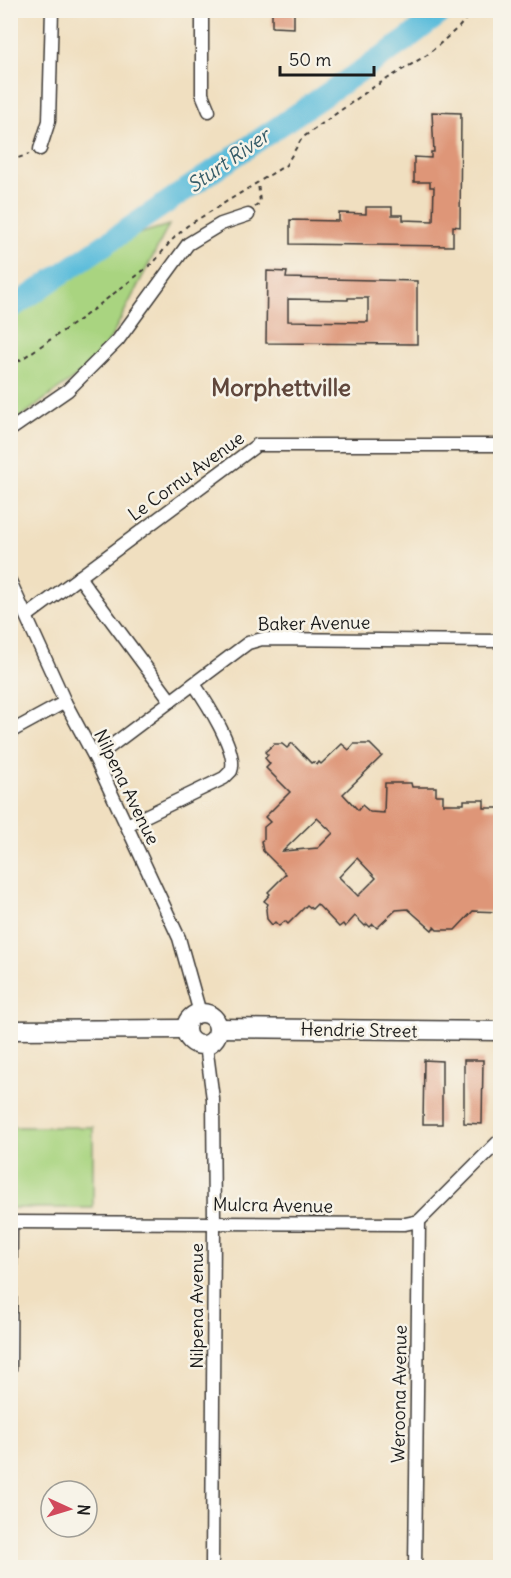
<svg xmlns="http://www.w3.org/2000/svg" width="511" height="1578" font-family="Delius,sans-serif">
<style>
.green{fill:#a9d480;stroke:#62784e;stroke-width:1.5}
.lines{fill:none;stroke-linecap:round;stroke-linejoin:round}
.river{stroke:#5dbddb;stroke-width:22}
.building{fill:#de9678;fill-rule:evenodd}
.street-casing{stroke:#3c3935;stroke-width:15}
.secondary-casing{stroke:#3c3935;stroke-width:21}
.path{stroke:#3c3935;stroke-width:2;stroke-dasharray:4.5 4.5;stroke-linecap:butt}
.street{stroke:#fff;stroke-width:12}
.secondary{stroke:#fff;stroke-width:18}
.labels{text-anchor:middle;dominant-baseline:central;stroke-width:5;stroke-linejoin:round;paint-order:stroke}
.street-label{font-size:18px;fill:#1c1c1c;stroke:#f7f3e8}
.water-label{font-size:20px;font-style:italic;fill:#365c68;stroke:#f7f3e8}
.district-label{font-size:24px;font-weight:bold;fill:#60473c;stroke:#f7f3e8}
</style>
<rect width="100%" height="100%" fill="#f7f3e8"/>
<filter id="ink" filterUnits="userSpaceOnUse"><feTurbulence type="fractalNoise" baseFrequency=".0167" numOctaves="2"/><feDisplacementMap in="SourceGraphic" scale="12" xChannelSelector="R" yChannelSelector="G"/><feConvolveMatrix kernelMatrix="1 2 1 2 8 2 1 2 1" color-interpolation-filters="sRGB"/></filter>
<filter id="wash" filterUnits="userSpaceOnUse"><feTurbulence type="fractalNoise" baseFrequency=".008" numOctaves="4" result="noise"/><feDisplacementMap in="SourceGraphic" scale="24" xChannelSelector="R" yChannelSelector="G"/><feGaussianBlur stdDeviation="1.35" result="paint"/><feColorMatrix in="noise" values="0 0 0 0 0 0 0 0 0 0 0 0 0 0 0 0 0 1.4 0 .05"/><feComposite in="paint" operator="in"/></filter>
<g filter="url(#wash)">
<rect width="100%" height="100%" fill="#f0dfc0"/>
<g class="green">
<polygon points="169,225 100,359 11,424 11,309 108,243"/>
<rect x="11" y="1127" width="82" height="81"/>
</g>
<g class="lines">
<polyline class="river" points="10,309 406,40 445,10"/>
</g>
<g id="blocks">
<g class="building">
<polygon points="272,10 294,10 294,28 272,27"/>
<polygon points="432,112 461,113 460,227 453,226 453,246 290,244 290,220 339,221 339,213 366,214 366,207 392,207 392,215 403,215 403,220 433,221 434,187 430,187 430,182 414,182 414,157 431,158 431,152 434,152"/>
<path d="M267,271L287,272L286,278L417,281V344L266,343ZM348,298H368V322L288,321V299L348,300Z"/>
<path d="M292,743L311,763L313,762L317,765L319,762L321,764L342,744L349,750L354,744H370L382,756L343,794L358,810L362,805L370,812L384,813L385,783H411L412,787H436V795H443V804H464V800H484V808H501V912L473,911L455,930H437L434,927L432,930L408,909L396,910L377,928L373,924L370,927L367,924L365,926L355,916L345,927L343,924L339,927L317,904L312,909L307,905L288,924L285,921L279,926L275,922L272,925L267,919L266,909L268,904L264,901L270,894L268,892L286,874L263,851L261,841L264,839V827L270,822L265,817L290,792L266,768L270,764L265,758L268,755L265,752L274,744H282L287,748ZM317,818L333,833L318,848L283,851ZM357,858L376,878L358,896L339,877Z"/>
<polygon points="424,1060 442,1061 442,1124 423,1124"/>
<polygon points="464,1060 483,1060 482,1124 464,1123"/>
</g>
</g>
</g>
<g filter="url(#ink)">
<use href="#blocks" fill-opacity="0" stroke="#3c3935" stroke-width="1.5"/>
<g class="lines">
<defs>
<g id="street">
<polyline points="202,10 202,94 209,111"/>
<polyline points="40,149 49,121 52,10"/>
<polyline points="10,430 68,390 118,340 188,244 221,224 248,215"/>
<polyline points="79,577 171,701"/>
<polyline points="10,581 65,702 95,758 179,938 200,1013"/>
<polyline points="27,616 257,445 500,445"/>
<polyline points="10,732 65,702"/>
<polyline points="95,758 248,643 262,639 500,641"/>
<path d="M127,825L224,778L231,771C239,752 205,700 194,684"/>
<polyline points="206,1045 213,1099 214,1222 212,1568"/>
<polyline points="10,1222 405,1224 419,1221 500,1140"/>
<polyline points="10,1369 11,1222"/>
<polyline points="415,1568 419,1221"/>
</g>
<g id="secondary">
<circle cx="202" cy="1029" r="16"/>
<polyline points="218,1028 500,1031"/>
<polyline points="10,1030 186,1029"/>
</g>
</defs>
<use href="#street" class="street-casing"/>
<use href="#secondary" class="secondary-casing"/>
<g class="path">
<polyline points="10,161 29,154"/>
<polyline points="255,207 260,203 258,182"/>
<polyline points="10,367 82,318 134,278 155,261 171,241 187,226 286,165 302,138 372,88 427,55 459,27 473,10"/>
</g>
<use href="#street" class="street"/>
<use href="#secondary" class="secondary"/>
</g>
</g>
<g class="labels">
<g class="street-label">
<text transform="translate(186 476) rotate(-36)">Le Cornu Avenue</text>
<text transform="translate(314 623) rotate(-1)">Baker Avenue</text>
<text transform="translate(127 787) rotate(64)">Nilpena Avenue</text>
<text transform="translate(359 1030) rotate(1)">Hendrie Street</text>
<text transform="translate(273 1205) rotate(1)">Mulcra Avenue</text>
<text transform="translate(196 1306) rotate(-90)">Nilpena Avenue</text>
<text transform="translate(399 1394) rotate(-89)">Weroona Avenue</text>
</g>
<g class="water-label">
<text transform="translate(228 160) rotate(-35)">Sturt River</text>
</g>
<g class="district-label">
<text x="281" y="387">Morphettville</text>
</g>
</g>
<rect width="511" height="1578" fill="none" stroke="#f7f3e8" stroke-width="36"/>
<g transform="translate(69 1509) rotate(94)"><circle r="28" fill="#f7f3e8" stroke="#9f9d96" stroke-width="1.5"/>
<path d="M0-4.5L10 22L0 15L-10 22Z" fill="#d1495b"/>
<text y="-9" font-size="16" font-weight="bold" text-anchor="middle" fill="#1c1c1c">N</text>
</g>
<path d="M280 66v9h94v-9" fill="none" stroke="#1c1c1c" stroke-width="3"/>
<text x="289" y="66" font-size="18" fill="#1c1c1c" stroke="#f7f3e8" stroke-width="4.5" paint-order="stroke">50 m</text>
</svg>
